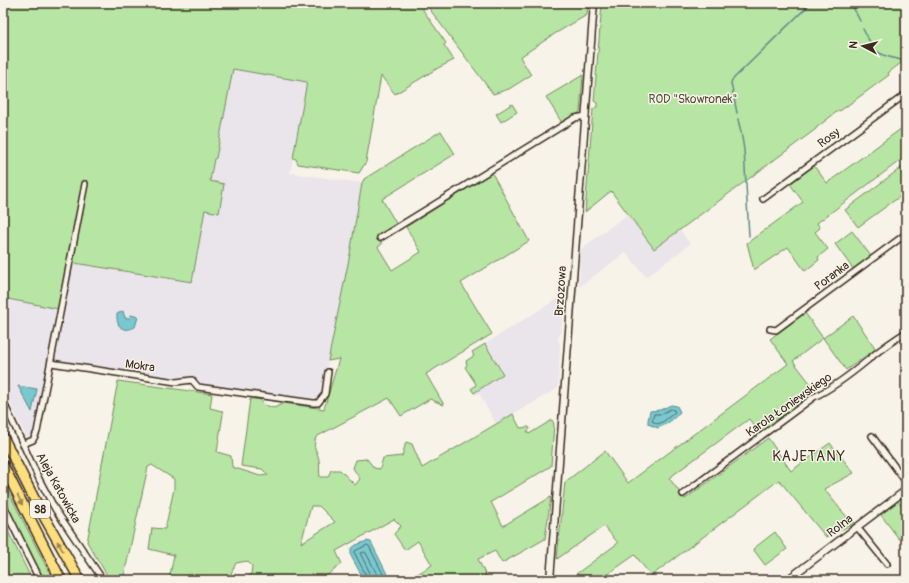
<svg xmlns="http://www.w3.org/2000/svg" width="909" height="583" font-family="Pangolin,sans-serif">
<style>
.built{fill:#eae4eb}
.green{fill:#b6e5a4;stroke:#788861;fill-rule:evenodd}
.water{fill:#77c8cf;stroke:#5f8988}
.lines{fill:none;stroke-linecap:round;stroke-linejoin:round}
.shore{stroke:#536965;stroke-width:1}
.stream{stroke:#5f8988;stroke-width:1.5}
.minor-casing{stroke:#3b2a1e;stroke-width:8}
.tertiary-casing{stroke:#3b2a1e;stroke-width:9}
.motorway-casing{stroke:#3b2a1e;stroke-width:12}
.minor{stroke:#f7f3e8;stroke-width:5}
.tertiary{stroke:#f7f3e8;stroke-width:6}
.motorway{stroke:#fddf80;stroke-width:9}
.oneway{fill:#9c844f}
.labels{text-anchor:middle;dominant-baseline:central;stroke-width:3;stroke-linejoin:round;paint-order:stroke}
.shield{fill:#f7f3e8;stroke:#73665b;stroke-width:1}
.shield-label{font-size:11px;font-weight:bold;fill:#3b2a1e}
.park-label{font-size:12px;fill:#544f39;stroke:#f7f3e8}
.street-label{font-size:12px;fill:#3b2a1e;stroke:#f7f3e8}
.quarter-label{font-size:14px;letter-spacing:1px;fill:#3b2a1e;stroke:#f7f3e8}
</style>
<rect width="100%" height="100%" fill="#f7f3e8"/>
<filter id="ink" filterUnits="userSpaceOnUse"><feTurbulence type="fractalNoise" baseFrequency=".025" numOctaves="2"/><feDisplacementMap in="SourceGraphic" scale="8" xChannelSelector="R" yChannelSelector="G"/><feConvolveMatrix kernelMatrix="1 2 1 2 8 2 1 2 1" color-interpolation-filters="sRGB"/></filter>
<g filter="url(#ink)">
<g class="built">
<polygon points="231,69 307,82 290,173 362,183 350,254 319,407 198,383 52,361 71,262 192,282"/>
<polygon points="628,214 654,249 680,230 690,244 646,277 626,252 579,287 581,249"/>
<polygon points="564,297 561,334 559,335 558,340 560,345 558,388 496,424 479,393 475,395 474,393 503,374 485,344 557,299"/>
<polygon points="3,298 59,309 34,431 31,436 27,438 3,389"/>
</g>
<g class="green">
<polygon points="3,3 424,3 423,10 446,43 444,45 454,60 438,68 395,94 381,76 366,162 359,173 298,164 296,159 293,158 307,82 233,69 216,158 214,159 210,181 224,184 219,213 205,210 192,282 68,262 59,309 3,298"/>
<polygon points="425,3 588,3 587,15 556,33 520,57 531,75 509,89 493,94"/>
<polygon points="602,3 906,3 906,59 888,73 889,75 840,111 839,110 816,128 816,129 654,249 611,191 585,212 593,109 597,107 597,103 594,101"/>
<polygon points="583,75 580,112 562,123 546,97"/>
<polygon points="512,104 517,112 501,122 496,114"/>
<polygon points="902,128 906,133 906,156 817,223 820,228 815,232 828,249 818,257 819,260 805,271 788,247 754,270 747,243 803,202 790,184 814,166 827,183"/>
<path d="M441,131L455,154L382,199L397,225L381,234L377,238L382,244L378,247L392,270L421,252L406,227L492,173L529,241L461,283L492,334L426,374L444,405L430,399L401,416L389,398L316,437C312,449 317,449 319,460C320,465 319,472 320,477H328L331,470H340L355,485L360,479L353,468L356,460L367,459L374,468L380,469L383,458L402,456L406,442L412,444L422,468L513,414L520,428L529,427L530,429L527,431L529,434L552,420L554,424L551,466L491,502L503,526L551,497L545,539L502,563L495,551L478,559L488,580H408L432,565L418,541L405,550L394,534L401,526L394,519L336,551L342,564L321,580H244L251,574L252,566L247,561L236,563L228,580H169L174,555L149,549L152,528L165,529L174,489V479L152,465L148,467L123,580H110L87,542L118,381L212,394L210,408L222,411L223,414L217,452L231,456L232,467L260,476L268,475L262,469L241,466L250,399H259L265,405L274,408L284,403L324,409L339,359L328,361L350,254L362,183L364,179ZM311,506H319L335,522L301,543Z"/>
<polygon points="906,164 906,192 858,227 845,210"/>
<polygon points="852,231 871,256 853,269 835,244"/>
<polygon points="805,313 823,338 853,316 876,349 846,370 823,338 793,361 817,392 760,434 749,419 669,478 685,499 768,438 791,471 830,443 854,473 824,489 851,522 855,523 826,537 779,480 651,576 635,555 599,580 568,580 618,543 604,526 557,559 565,482 605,451 628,483 788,364 770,339"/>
<polygon points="485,344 503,374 474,393 471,389 475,386 476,384 465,367 467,365 466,361 474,356 472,352"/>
<polygon points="3,481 53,580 43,580 3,498"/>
<polygon points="898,501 906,511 906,533 899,539 881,515"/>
<polygon points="3,521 32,580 3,580"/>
<polygon points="775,532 787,549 765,565 753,549"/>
</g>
<g class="water">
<path d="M123,311L125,318H130L131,315L138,317L135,327C123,333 116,327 117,314Z"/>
<polygon points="18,386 37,389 32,412"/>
<path d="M671,405L677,406L680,412C673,420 667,424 658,428L648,424V420L650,411L660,410Z"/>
<polygon points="367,541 371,542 390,580 364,580 351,556 351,549 356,545"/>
</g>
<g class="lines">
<g class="shore">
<polygon points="671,409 674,410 675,412 664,421 658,424 652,421 654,414 661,414"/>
<polyline points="367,580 367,577 355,554 355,551 367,545 369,546 386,580"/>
<polyline points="372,580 371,575 361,555 361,553 364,552 366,553 380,580"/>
</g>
<g class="stream">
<polyline points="851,3 860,21"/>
<path d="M863,29C877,56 876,54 906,61"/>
<polyline points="737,113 731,83 732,80 811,3"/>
<polyline points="738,119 742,137 744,150 749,236"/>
</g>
<defs>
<g id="minor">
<polyline points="763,199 906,94"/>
<polyline points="380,238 575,118 586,116"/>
<polyline points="770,329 776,330 906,234"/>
<polyline points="51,363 176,382 192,380 198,387 313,403 318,403 325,394 328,372"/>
<polyline points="3,401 39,479 55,509 103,580"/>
<polyline points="872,436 906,482"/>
<polyline points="23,444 33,440 37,432 85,184"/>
<path d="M683,494L814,397C833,388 851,374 868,360C880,349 893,341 906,332"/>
<polyline points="857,527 887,564"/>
</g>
<g id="tertiary">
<polyline points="3,505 40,580"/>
<polyline points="550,580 594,3"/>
<polyline points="787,580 906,490"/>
</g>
<g id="motorway">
<polyline points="3,437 37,504 80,580"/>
<polyline points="3,465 61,580"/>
</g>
</defs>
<use href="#minor" class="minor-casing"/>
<use href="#tertiary" class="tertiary-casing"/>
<use href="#motorway" class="motorway-casing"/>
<use href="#minor" class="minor"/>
<use href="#tertiary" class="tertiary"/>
<use href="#motorway" class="motorway"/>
</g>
<defs><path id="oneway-solid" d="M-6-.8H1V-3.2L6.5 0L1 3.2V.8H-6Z"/></defs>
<g class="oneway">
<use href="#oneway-solid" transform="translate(20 500) rotate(64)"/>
<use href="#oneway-solid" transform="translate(60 546) rotate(-120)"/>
</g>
</g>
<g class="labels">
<rect class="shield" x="30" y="500" width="20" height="18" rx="3"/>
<g class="shield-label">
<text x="40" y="509">S8</text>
</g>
<g class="park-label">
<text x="693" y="99">ROD "Skowronek"</text>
</g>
<g class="street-label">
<text transform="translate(829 138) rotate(-37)">Rosy</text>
<text transform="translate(832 276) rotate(-37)">Poranka</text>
<text transform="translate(561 291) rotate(-86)">Brzozowa</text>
<text transform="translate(140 366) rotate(8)">Mokra</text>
<text transform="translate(789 405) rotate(-35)">Karola Łoniewskiego</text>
<text transform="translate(58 488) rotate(61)">Aleja Katowicka</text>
<text transform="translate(840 526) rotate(-37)">Rolna</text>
</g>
<g class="quarter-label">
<text x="809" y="456">KAJETANY</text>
</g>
</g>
<rect width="909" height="583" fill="none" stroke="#f7f3e8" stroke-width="16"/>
<rect x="8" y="8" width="893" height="567" fill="none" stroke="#3b2a1e" stroke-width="1.5" filter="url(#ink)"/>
<g transform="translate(863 46) rotate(277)" stroke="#f7f3e8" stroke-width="3" paint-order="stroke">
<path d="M0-3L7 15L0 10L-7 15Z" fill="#3b2a1e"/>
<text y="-6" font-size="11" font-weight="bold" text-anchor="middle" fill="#3b2a1e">N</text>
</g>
</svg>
